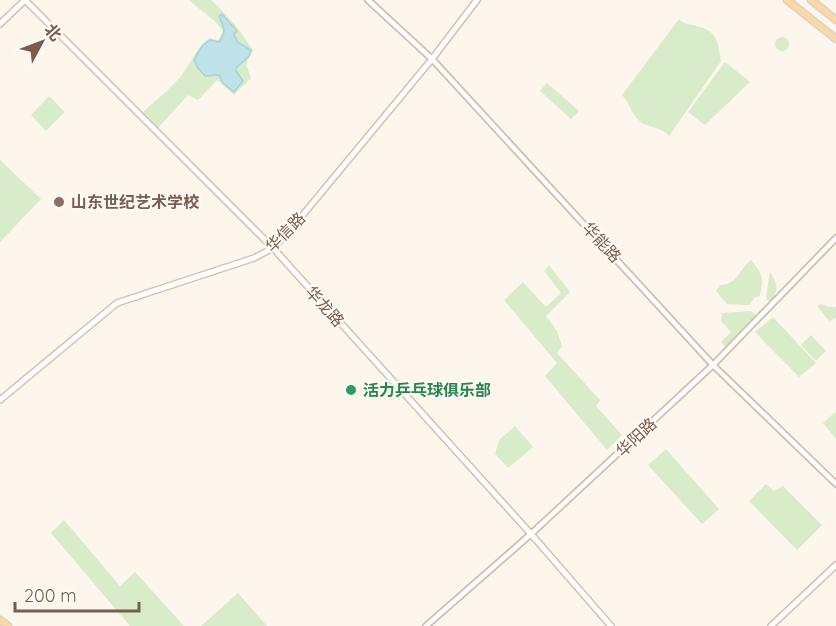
<svg xmlns="http://www.w3.org/2000/svg" width="836" height="626" font-family="Quicksand,'Noto Sans SC',sans-serif">
<style>
.green{fill:#d8ecc9}
.water{fill:#bfe3e8;stroke:#a5d3da;stroke-width:1.5}
.lines{fill:none;stroke-linecap:round;stroke-linejoin:round}
.tertiary-casing{stroke:#d1beb0;stroke-width:8}
.secondary-casing{stroke:#d6c0b0;stroke-width:8}
.primary-casing{stroke:#dad1cd;stroke-width:9}
.tertiary{stroke:#fff;stroke-width:4.5}
.secondary{stroke:#fff;stroke-width:5}
.primary{stroke:#fbd9a5;stroke-width:6}
.education-dot{fill:#8d6e63;stroke:#fffaf3;stroke-width:2}
.leisure-dot{fill:#2e9e5b;stroke:#fffaf3;stroke-width:2}
.labels{text-anchor:middle;dominant-baseline:central;stroke-width:4.5;stroke-linejoin:round;paint-order:stroke}
.education-label{font-size:16px;font-weight:bold;fill:#785e54;stroke:#fffaf3;text-anchor:start}
.street-label{font-size:16px;fill:#7a5c4d;stroke:#fffaf3}
.leisure-label{font-size:16px;font-weight:bold;fill:#27864d;stroke:#fffaf3;text-anchor:start}
</style>
<rect width="100%" height="100%" fill="#fdf6ec"/>
<g class="green">
<path d="M189,0H211C228,15 242,32 253,51L246,64L251,78L234,95L217,80L198,100L188,95L158,128L143,112C156,100 170,89 181,76C191,63 197,47 209,38L218,40L223,31C214,18 201,11 189,0Z"/>
<path d="M679,19C684,24 687,24 693,25C717,31 717,37 721,61L669,136C661,127 651,128 642,123C631,115 631,104 622,95Z"/>
<circle cx="782" cy="44" r="7"/>
<polygon points="725,62 750,82 705,125 688,112"/>
<polygon points="547,83 579,111 571,119 540,91"/>
<polygon points="49,96 65,112 46,131 31,115"/>
<polygon points="0,160 41,199 0,242"/>
<path d="M751,260C763,275 764,277 760,296L755,297L749,305L727,304L716,291L720,285C738,285 739,269 751,260Z"/>
<polygon points="549,265 570,292 546,316 557,331 562,346 557,353 600,400 596,406 622,435 607,450 545,376 557,363 504,300 523,282 546,307 561,293 544,271"/>
<path d="M770,272C777,283 779,289 772,300L768,301L766,297Z"/>
<polygon points="821,304 829,307 836,307 836,318 829,321 817,306"/>
<polygon points="751,311 757,316 726,347 721,342 731,332 721,321 722,313"/>
<polygon points="773,317 816,363 799,377 755,332"/>
<polygon points="811,335 826,351 816,361 801,345"/>
<polygon points="835,412 836,413 836,439 823,423"/>
<polygon points="515,426 533,447 508,468 495,454 499,440"/>
<polygon points="666,449 719,509 702,524 648,465"/>
<polygon points="766,484 774,491 783,486 822,525 797,550 749,501"/>
<polygon points="64,520 120,586 135,572 184,626 130,626 51,533"/>
<polygon points="238,593 267,626 201,626"/>
</g>
<path class="water" d="M222,14L237,31L234,34L237,42L251,50L249,56L236,68V71L243,81L234,92L223,83L219,75L205,76L198,68L194,60L202,46L210,40L219,42C227,32 224,28 219,16Z"/>
<g class="lines">
<defs>
<g id="tertiary">
<polyline points="368,0 432,59 713,365 836,484"/>
<polyline points="426,626 531,534 713,365 836,238"/>
</g>
<g id="secondary">
<polyline points="25,0 273,248 531,534 611,626"/>
<polyline points="0,24 25,0"/>
<polyline points="0,400 117,303 254,258 273,248 287,234 432,59 477,0"/>
<polyline points="771,626 836,565"/>
</g>
<g id="primary">
<polyline points="787,0 836,39"/>
<polyline points="811,0 836,20"/>
<polyline points="0,620 8,626"/>
</g>
</defs>
<use href="#tertiary" class="tertiary-casing"/>
<use href="#secondary" class="secondary-casing"/>
<use href="#primary" class="primary-casing"/>
<use href="#tertiary" class="tertiary"/>
<use href="#secondary" class="secondary"/>
<use href="#primary" class="primary"/>
</g>
<circle class="education-dot" cx="59" cy="202" r="6"/>
<circle class="leisure-dot" cx="351" cy="390" r="6"/>
<g class="labels">
<g class="education-label">
<text x="71" y="202">山东世纪艺术学校</text>
</g>
<g class="street-label">
<text transform="translate(285 232) rotate(-45)">华信路</text>
<text transform="translate(602 242) rotate(47)">华能路</text>
<text transform="translate(325 306) rotate(48)">华龙路</text>
<text transform="translate(636 437) rotate(-43)">华阳路</text>
</g>
<g class="leisure-label">
<text x="363" y="390">活力乒乓球俱乐部</text>
</g>
</g>
<g transform="translate(42 42) rotate(49)" stroke="#fffaf3" stroke-width="4.5" paint-order="stroke">
<path d="M0-4.5L10 22L0 15L-10 22Z" fill="#7a5c4d"/>
<text y="-9" font-size="16" font-weight="bold" text-anchor="middle" fill="#7a5c4d">北</text>
</g>
<path d="M15 602v9h124v-9" fill="none" stroke="#7a5c4d" stroke-width="3"/>
<text x="24" y="602" font-size="18" fill="#7a5c4d" stroke="#fffaf3" stroke-width="4.5" paint-order="stroke">200 m</text>
</svg>
